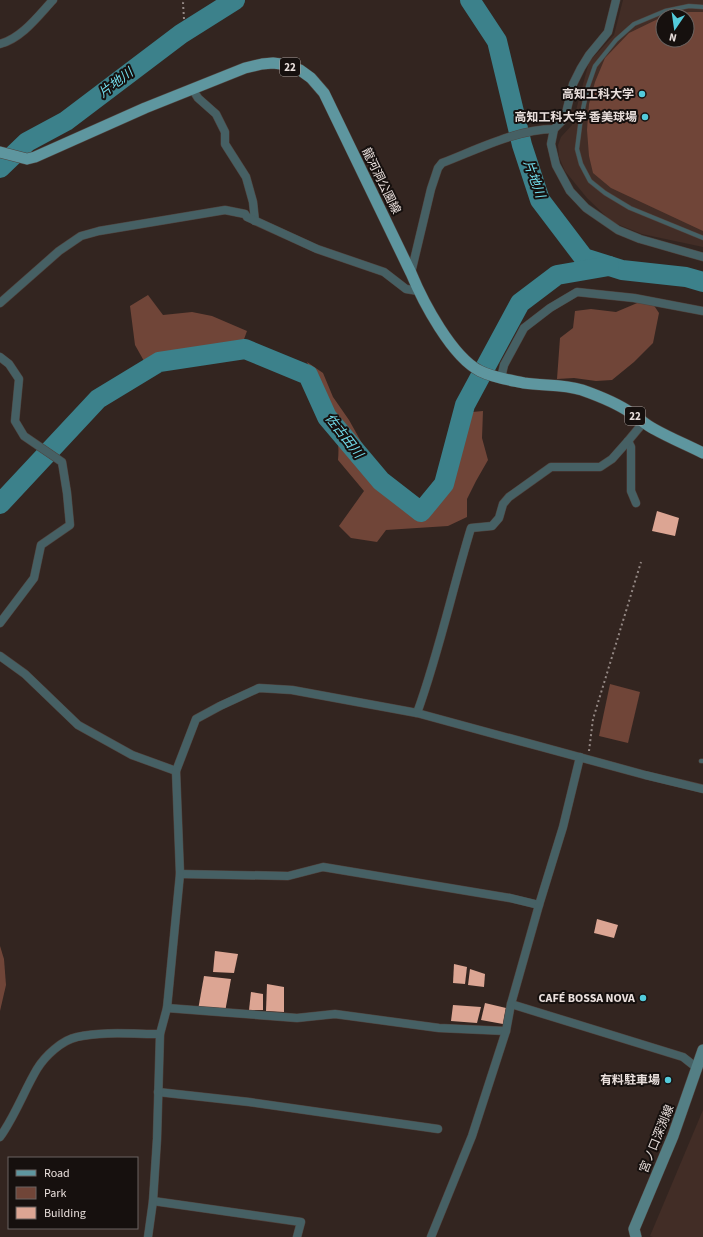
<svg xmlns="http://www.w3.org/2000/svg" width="703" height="1237" font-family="'Source Sans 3','Noto Sans JP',sans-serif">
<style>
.built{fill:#422d26;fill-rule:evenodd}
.green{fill:#704538}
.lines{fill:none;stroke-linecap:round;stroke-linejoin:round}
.river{stroke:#3c818b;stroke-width:20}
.building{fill:#dca593}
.service-casing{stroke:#50433e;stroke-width:5}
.minor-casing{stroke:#50433e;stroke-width:9}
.secondary-casing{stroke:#50433e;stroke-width:12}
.primary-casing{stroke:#50433e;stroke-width:12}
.path{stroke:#948884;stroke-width:2;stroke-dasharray:2 3;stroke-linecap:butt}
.service{stroke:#466064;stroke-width:4}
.minor{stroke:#466064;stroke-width:8}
.secondary{stroke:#547f85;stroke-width:11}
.primary{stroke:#5e969f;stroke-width:11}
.poi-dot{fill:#53cbdb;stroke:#16100e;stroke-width:1.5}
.labels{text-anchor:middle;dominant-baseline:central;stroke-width:4;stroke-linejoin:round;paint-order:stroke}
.shield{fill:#16100e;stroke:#aaa19e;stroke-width:1}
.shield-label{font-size:11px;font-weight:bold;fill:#e9dfdc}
.poi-label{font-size:12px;font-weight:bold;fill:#e9dfdc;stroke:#16100e;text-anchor:end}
.street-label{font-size:12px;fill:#e9dfdc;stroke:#16100e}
.water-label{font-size:13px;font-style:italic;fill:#73deed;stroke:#16100e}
</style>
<rect width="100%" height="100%" fill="#332520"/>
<g class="built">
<path d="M623,0H703V247L642,234L612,222L587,198L565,171L559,157L558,145L561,137L572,125L589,62L614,35ZM663,16H687V40H663Z"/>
<polygon points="703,1110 703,1237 653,1237 650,1236"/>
</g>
<g class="green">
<polygon points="689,12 703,12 703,231 611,188 593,173 589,156 587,130 589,104 595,82 605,58 629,33 660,18 663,17 663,40 687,40 687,16 668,16"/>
<polygon points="148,295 163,315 192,312 212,316 247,331 243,342 222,352 188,352 144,361 135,345 130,306"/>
<polygon points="649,298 659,313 653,343 634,362 612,380 596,381 574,378 557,379 560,338 573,328 575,311 591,309 616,312"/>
<path d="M307,362L323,373L333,397L349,420L363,445L371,464L390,486L408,502L426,507L439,492L453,466L462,437V421L472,412L483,411L482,438L488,460L476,481L467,499V517L448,526L386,530L377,542L351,538L339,526L364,491L338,460C341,427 329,413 316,385C313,377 310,369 307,362Z"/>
<polygon points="610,684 640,692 628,743 599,736"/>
<polygon points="0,946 4,959 6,985 0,1011"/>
</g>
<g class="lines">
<g class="river">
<polyline points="470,0 497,41 522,145 540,200 584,258 622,270 686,277 703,282"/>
<polyline points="0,168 27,142 66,121 181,34 235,0"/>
<polyline points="0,504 98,399 159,362 245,349 308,375 327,417 381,481 421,512 444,484 465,405 520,303 557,275 609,266"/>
</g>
</g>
<g class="building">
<polygon points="657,511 679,518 675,536 652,531"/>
<polygon points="597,919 618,925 614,938 594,933"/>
<polygon points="215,951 238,954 234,973 213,972"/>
<polygon points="454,964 467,967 465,984 453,983"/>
<polygon points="470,969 485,974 484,987 468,985"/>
<polygon points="204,976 231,979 225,1012 198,1010"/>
<polygon points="267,984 284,987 284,1012 266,1011"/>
<polygon points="251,992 263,994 263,1010 249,1010"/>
<polygon points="485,1003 506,1008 503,1024 481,1020"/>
<polygon points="453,1005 481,1007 477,1023 451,1021"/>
</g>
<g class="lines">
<defs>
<g id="service">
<polyline points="703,7 689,6 665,11 634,24 616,40 595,66 588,86 581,118 577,149 581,164 590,181 605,193 630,208 703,238"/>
<polyline points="701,761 703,761"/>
</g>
<g id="minor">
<path d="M0,44C22,38 38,16 53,0"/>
<polyline points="193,90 198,98 216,114 225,132 225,144 246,177 253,202 255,221"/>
<polyline points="554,129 551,144 556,165 570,191 586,208 618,230 640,239 703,257"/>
<path d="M411,273L431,189L438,168L442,163C476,150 517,129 554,129L563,120L566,113L573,84L581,68L589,55L608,32L616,0"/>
<polyline points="0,303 59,251 81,236 99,231 225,210 245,214 247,217 317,249 384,272 406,289 418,291"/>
<polyline points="0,357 9,364 19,379 15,421 24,436 62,462 67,493 70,525 41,545 34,578 0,623"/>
<polyline points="501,378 504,365 524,328 550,308 577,292 634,298 703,311"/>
<polyline points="628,441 631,447 631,491 636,503"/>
<polyline points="0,656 25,674 78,725 132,755 176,771"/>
<path d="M417,713C439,653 452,590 471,528L492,526L499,518L503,504L509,497L551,467H600L612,459L628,441L643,423"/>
<polyline points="180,874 288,876 323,867 510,898 539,905"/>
<polyline points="511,1004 683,1057 697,1068"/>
<polyline points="167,1008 297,1018 335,1014 439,1028 506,1031"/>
<polyline points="158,1092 249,1102 438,1129"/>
<path d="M0,1137C15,1116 24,1091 37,1069C45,1056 62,1040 77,1037C101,1031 135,1034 160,1034"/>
<polyline points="153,1201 301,1222 297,1237"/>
<polyline points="148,1237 153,1201 157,1139 160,1034 167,1008 180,874 176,771 196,719 220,706 259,688 292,690 417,713 645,775 703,789"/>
<polyline points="431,1237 472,1136 506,1031 511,1004 539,905 563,827 580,757"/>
</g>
<polyline id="secondary" points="636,1237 634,1229 673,1136 703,1050"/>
<path id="primary" d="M0,152L27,159L35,157L145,108L245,68L262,64L273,63L281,64L300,70L311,78L324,93L411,273C423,302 452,357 480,371C494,378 510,380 524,383C544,386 563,384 582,390C599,396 617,403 631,413C639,418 646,425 654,429C670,438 687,445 703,453"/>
</defs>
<use href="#service" class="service-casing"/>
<use href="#minor" class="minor-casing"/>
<use href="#secondary" class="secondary-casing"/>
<use href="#primary" class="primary-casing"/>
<g class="path">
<polyline points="184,19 183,3 185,0"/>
<polyline points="589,751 593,719 641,562"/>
</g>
<use href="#service" class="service"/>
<use href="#minor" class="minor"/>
<use href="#secondary" class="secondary"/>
<use href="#primary" class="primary"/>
</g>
<g class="poi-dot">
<circle cx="642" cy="94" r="4"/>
<circle cx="645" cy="117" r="4"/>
<circle cx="643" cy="998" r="4"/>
<circle cx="668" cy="1080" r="4"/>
</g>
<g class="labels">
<g class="shield">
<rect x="280" y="58" width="20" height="18" rx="3"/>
<rect x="625" y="407" width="20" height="18" rx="3"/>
</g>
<g class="shield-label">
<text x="290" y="67">22</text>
<text x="635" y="416">22</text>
</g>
<g class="poi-label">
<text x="634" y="94">高知工科大学</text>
<text x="637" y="117">高知工科大学 香美球場</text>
<text x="635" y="998">CAFÉ BOSSA NOVA</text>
<text x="660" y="1080">有料駐車場</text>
</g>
<g class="street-label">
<text transform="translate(381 181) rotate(64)">龍河洞公園線</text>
<text transform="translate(657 1139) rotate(-68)">宮ノ口深渕線</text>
</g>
<g class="water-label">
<text transform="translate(116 83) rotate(-37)">片地川</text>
<text transform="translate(534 179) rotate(70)">片地川</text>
<text transform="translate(344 436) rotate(52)">佐古田川</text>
</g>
</g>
<rect x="8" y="1157" width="130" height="72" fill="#16100e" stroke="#6a6360"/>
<rect x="16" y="1170" width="20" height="6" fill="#5e969f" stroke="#6a6360"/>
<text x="44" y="1177" font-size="12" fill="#e9dfdc">Road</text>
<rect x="16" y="1187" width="20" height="12" fill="#704538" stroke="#6a6360"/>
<text x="44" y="1197" font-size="12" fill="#e9dfdc">Park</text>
<rect x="16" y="1207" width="20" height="12" fill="#dca593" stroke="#6a6360"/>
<text x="44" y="1217" font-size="12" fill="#e9dfdc">Building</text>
<g transform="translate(675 28) rotate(193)"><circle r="19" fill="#16100e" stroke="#6a6360"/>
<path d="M0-3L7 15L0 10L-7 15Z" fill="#53cbdb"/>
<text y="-6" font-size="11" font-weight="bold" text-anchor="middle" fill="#e9dfdc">N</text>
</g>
</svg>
